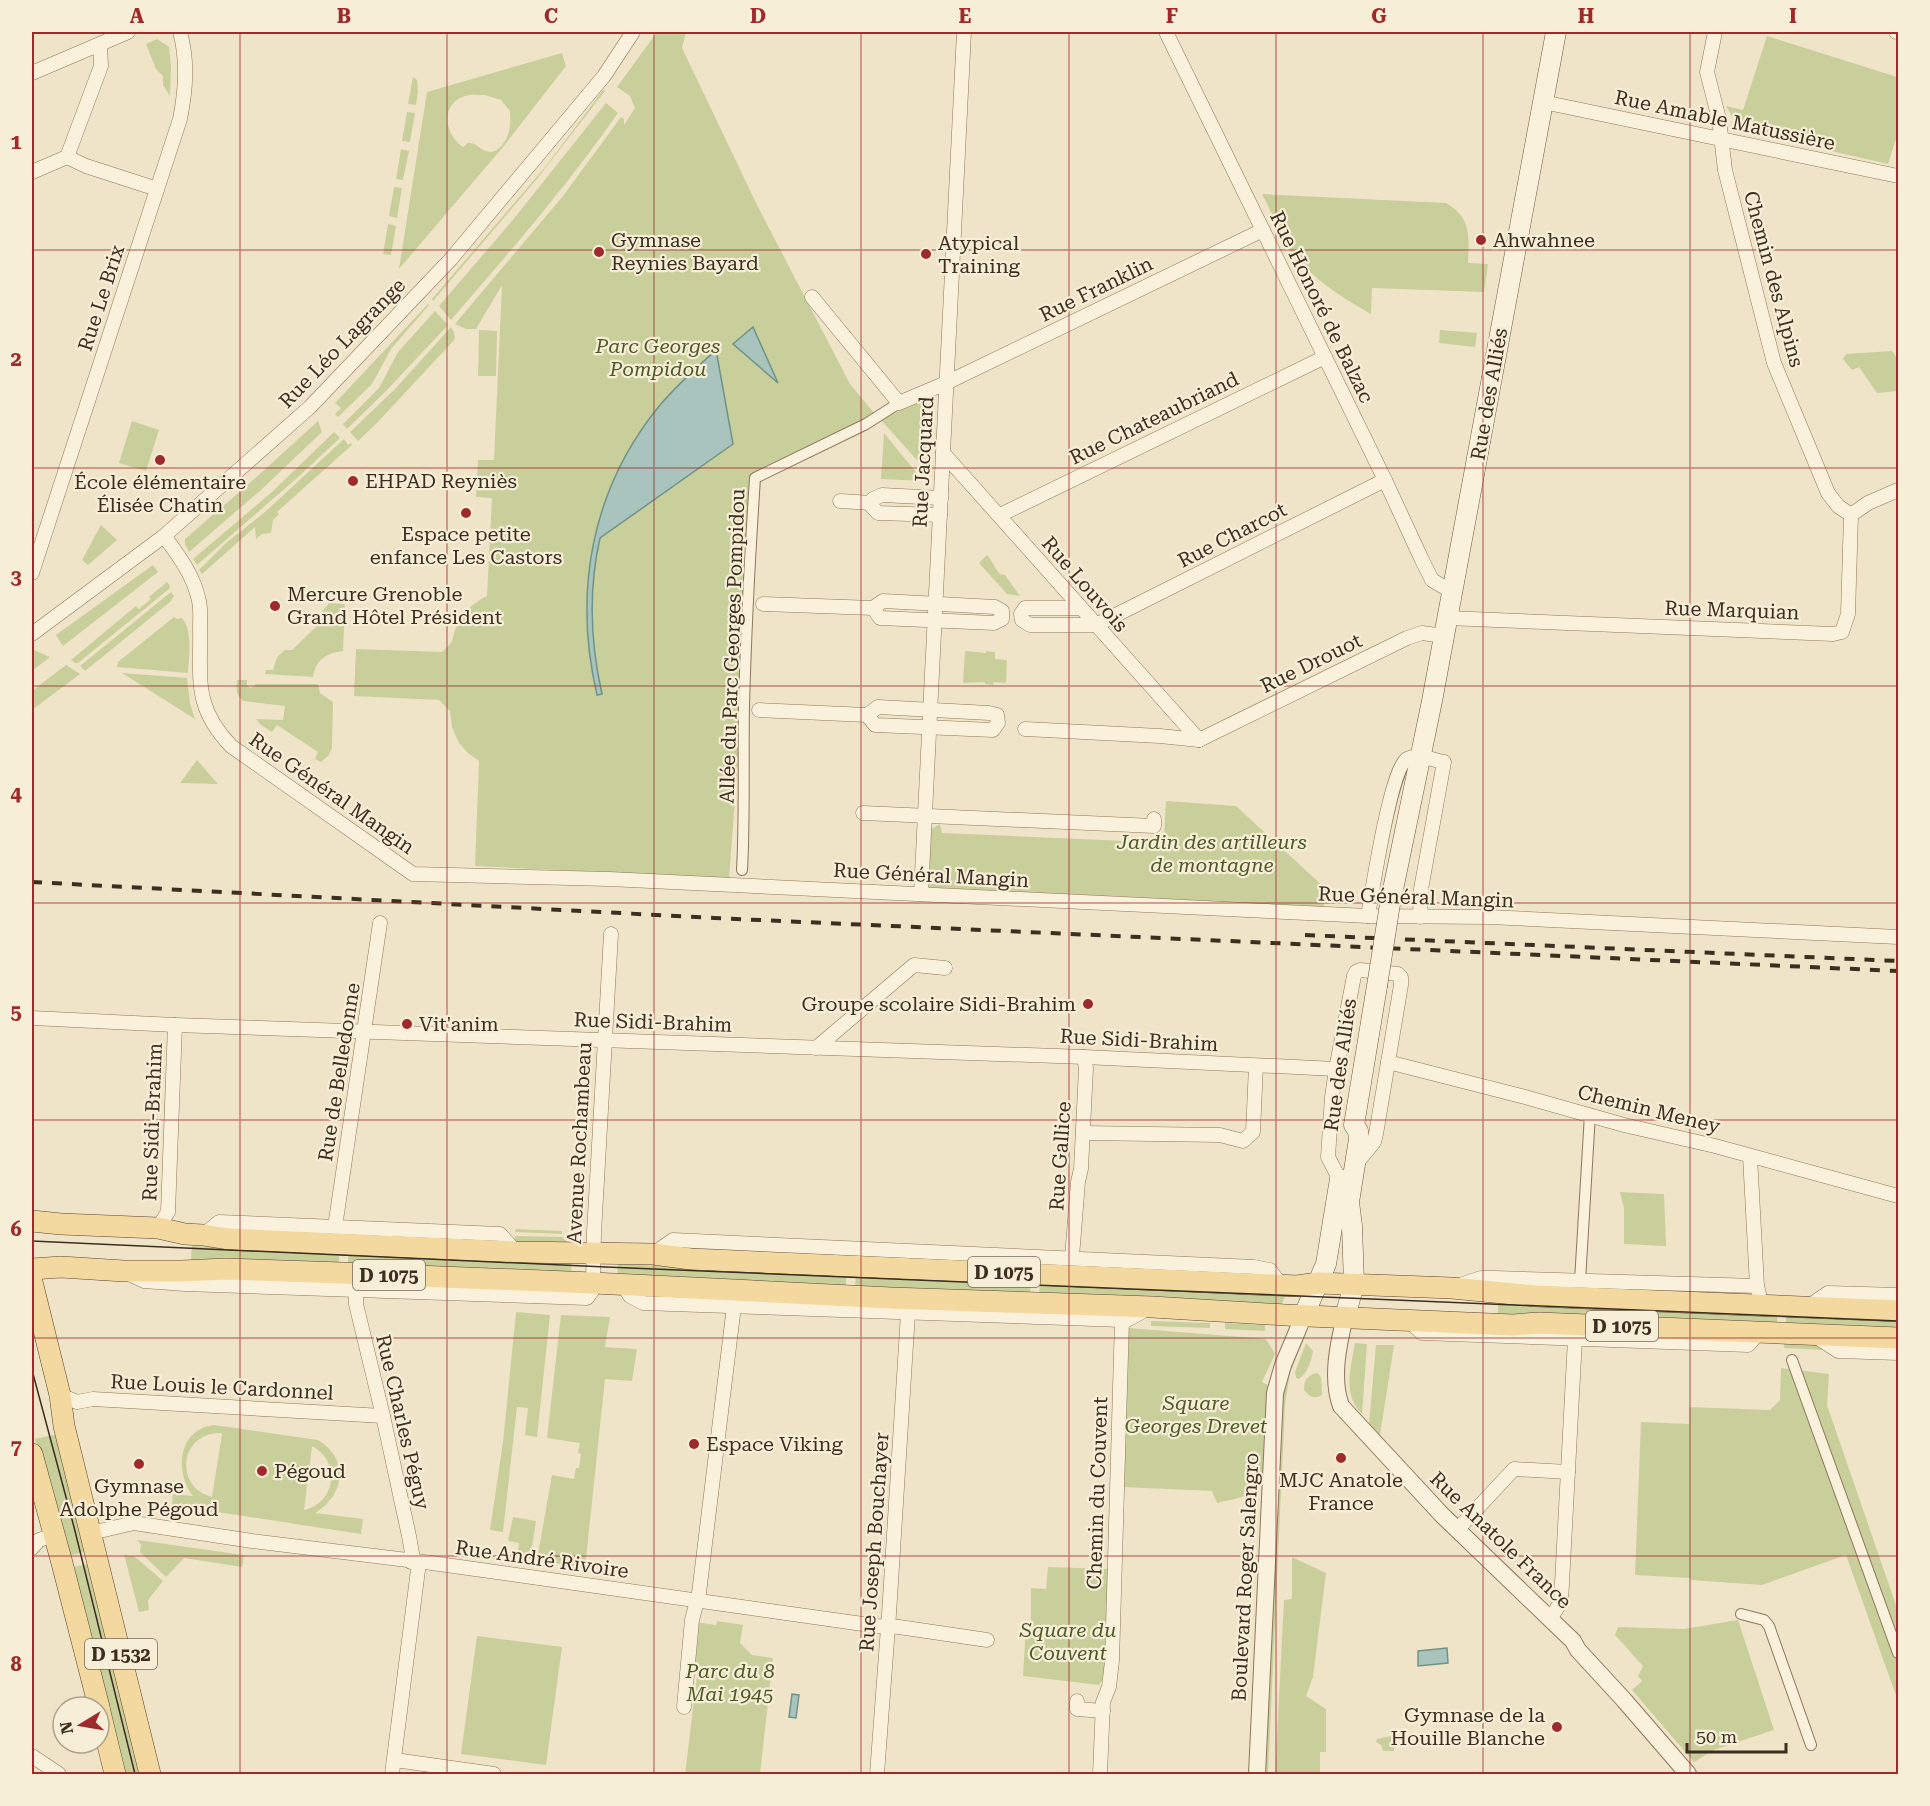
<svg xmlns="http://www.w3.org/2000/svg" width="1930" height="1806" font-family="'Roboto Serif',serif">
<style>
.green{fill:#c9cf9b;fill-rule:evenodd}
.water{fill:#a9c4bc;stroke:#6f938a;stroke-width:1.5}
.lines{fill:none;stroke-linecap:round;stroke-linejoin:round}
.pedestrian-casing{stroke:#8d765c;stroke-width:12}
.minor-casing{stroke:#8d765c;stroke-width:15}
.tertiary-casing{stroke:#8d765c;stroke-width:18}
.secondary-casing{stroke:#6f573f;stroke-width:21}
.primary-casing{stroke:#5b4430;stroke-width:22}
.pedestrian{stroke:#faf1dc;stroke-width:10}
.minor{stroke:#faf1dc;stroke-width:14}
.tertiary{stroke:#faf1dc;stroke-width:16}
.secondary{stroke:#faf1dc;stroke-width:20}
.primary{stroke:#f3d9a0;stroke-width:21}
.tram{stroke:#3d2e20;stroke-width:1.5}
.rail{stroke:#3d2e20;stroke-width:4;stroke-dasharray:10 10;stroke-linecap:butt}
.secondary-bridge-casing{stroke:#6f573f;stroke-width:21;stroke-linecap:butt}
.secondary-bridge{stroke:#faf1dc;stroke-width:20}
.grid{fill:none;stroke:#9e2a2b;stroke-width:1.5;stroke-opacity:0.55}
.poi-dot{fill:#9e2a2b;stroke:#f7eed8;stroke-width:2}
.labels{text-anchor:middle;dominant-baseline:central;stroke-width:4.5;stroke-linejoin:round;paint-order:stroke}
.shield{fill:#f7eed8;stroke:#756857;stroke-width:1.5}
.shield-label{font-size:18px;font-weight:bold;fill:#3d2e20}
.street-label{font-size:20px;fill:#3d2e20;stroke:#f7eed8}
.poi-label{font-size:20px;fill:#3d2e20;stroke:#f7eed8;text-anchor:start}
.park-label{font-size:20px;font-style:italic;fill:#4d5a26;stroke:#f7eed8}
.neatline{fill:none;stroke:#9e2a2b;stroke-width:2}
.grid-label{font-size:20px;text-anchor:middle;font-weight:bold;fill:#9e2a2b}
</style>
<rect width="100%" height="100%" fill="#f0e4c8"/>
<g class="green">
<path d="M657,32H686L682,48L757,205L850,384L879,419L759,479L729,879L475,866L479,761L468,753L459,743L452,727L450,711L439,700L354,696L356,649L442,652C455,641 451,641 456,627C462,612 473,603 487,596L492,498L476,497L478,460H494L502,285L476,329H466L455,324L563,196L621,117L624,119V125L635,108L630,96L617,87Z"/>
<polygon points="1767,36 1897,77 1896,102 1898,104 1898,133 1888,164 1761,135 1738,126 1726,106 1743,110"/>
<polygon points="157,39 169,47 171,67 170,96 163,85 163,76 156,69 146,44"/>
<path d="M562,53L566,66L503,147L399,269L427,92ZM485,95L501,100L510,111C510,117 511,125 509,131C507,141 497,156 486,151C478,148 477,143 468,143L463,147C444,134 440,104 465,96C471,94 479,95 485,95Z"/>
<polygon points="413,77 417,80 418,92 416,105 408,104"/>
<polygon points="603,90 605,91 536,180 433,301 432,299 546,166"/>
<path d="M606,103L618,113C567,186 509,253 451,320L439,306L512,221Z"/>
<polygon points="407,112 415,113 410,142 402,141"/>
<polygon points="401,149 409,151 403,180 396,179"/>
<polygon points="394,187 402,188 397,218 389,216"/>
<path d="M1262,194L1446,203C1472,218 1469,237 1468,263L1488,264L1484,292L1372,288L1371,314C1342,298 1305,274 1287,245C1278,229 1271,211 1262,194Z"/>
<polygon points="388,224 396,226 391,255 383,254"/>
<polygon points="428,304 429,305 391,349 372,384 338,417 335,414 341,408 335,403"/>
<polygon points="435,311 448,325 386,391 347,429 343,424 379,388 398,352"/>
<polygon points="451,327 454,332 455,339 377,423 358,441 350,432 395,389"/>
<polygon points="479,330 497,331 496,376 478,376"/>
<polygon points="1440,330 1477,333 1475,347 1439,343"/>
<polygon points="1892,351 1898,359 1898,391 1877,393 1859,367 1852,370 1843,359 1846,354"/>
<polygon points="927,397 924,468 881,420"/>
<polygon points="132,421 159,430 146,471 119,463"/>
<polygon points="318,421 322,432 262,489 189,552 185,544 185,539 252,481"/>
<polygon points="334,432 340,438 297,478 197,565 193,559 272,492"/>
<polygon points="884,433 923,481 881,479"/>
<polygon points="344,439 348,445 351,443 352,445 277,512 279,514 273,520 271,533 262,534 256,539 255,527 202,574 199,570 226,543 265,512"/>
<polygon points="101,525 117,540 88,565 82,560"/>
<path d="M987,555C993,561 994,568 1000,574L1005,575L1020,596L1007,594L979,563Z"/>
<polygon points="153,565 158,572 63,646 56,635"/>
<polygon points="167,582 170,586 169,589 78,663 75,663 71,660 136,606 139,609 151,599 149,597"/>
<polygon points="171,592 174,596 170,602 85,671 80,666"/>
<path d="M329,603L345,604L343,651C326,653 316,660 313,677L265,674L266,670H273L277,657L285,650H292L317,626L316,619Z"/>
<path d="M174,617L177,619L182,618C193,630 189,658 188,673L117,667L118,662Z"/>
<polygon points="34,650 50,657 32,671 32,652"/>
<polygon points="965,651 986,653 986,651 995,652 995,659 1007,660 1006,683 994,682 993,685 985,684 985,682 963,683"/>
<polygon points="66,665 80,674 32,710 32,691"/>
<polygon points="122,673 187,678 190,704 195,719"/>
<path d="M237,680H247V686L251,688L255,686V684H318L320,693L333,702L332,749L328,756L321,762L315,759L318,752L277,725L272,732L261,725L256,719L283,720L285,706L243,701C236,695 236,689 237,680Z"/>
<polygon points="197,760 218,784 180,783"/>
<polygon points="1166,801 1236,806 1326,889 1323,910 927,888 930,830 940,824 942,833 1148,842 1164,839"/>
<polygon points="1620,1192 1664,1194 1666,1246 1624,1244 1624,1209"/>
<polygon points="516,1229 562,1231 562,1234 515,1232"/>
<polygon points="515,1236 562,1237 572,1246 514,1244"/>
<polygon points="192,1246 339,1252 339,1266 191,1260"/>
<polygon points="348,1252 572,1262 571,1276 348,1267"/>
<polygon points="618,1264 846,1273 846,1287 617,1278"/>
<polygon points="856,1273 1031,1281 1030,1295 855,1287"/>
<polygon points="1040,1281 1287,1291 1281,1306 1039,1295"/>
<polygon points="1498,1301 1777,1313 1777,1325 1498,1314"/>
<polygon points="516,1312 550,1315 537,1437 525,1435 528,1408 517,1407 503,1532 490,1530 503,1442"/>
<polygon points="1786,1314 1898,1318 1898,1331 1786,1326"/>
<polygon points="561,1315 610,1317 605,1347 637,1349 632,1381 605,1379 585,1568 537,1560 552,1475 574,1479 576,1468 579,1468 581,1454 578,1453 580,1443 547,1438"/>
<polygon points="1151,1321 1210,1323 1210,1328 1151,1326"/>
<polygon points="1225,1323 1265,1325 1265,1331 1225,1329"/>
<path d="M1129,1328L1266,1339L1275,1354L1262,1382L1268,1385L1263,1477C1251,1498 1239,1498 1217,1503L1212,1491L1123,1487Z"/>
<polygon points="1785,1337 1808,1339 1824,1350 1784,1348"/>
<polygon points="1301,1341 1303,1341 1290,1373 1285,1405 1268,1774 1264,1774 1282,1395 1285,1381"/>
<path d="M1306,1343L1313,1351C1311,1362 1308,1372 1299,1379L1296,1378L1295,1372Z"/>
<path d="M1355,1343L1367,1344L1362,1414C1342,1394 1351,1368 1355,1343Z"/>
<polygon points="1376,1345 1394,1345 1380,1435 1369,1424"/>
<polygon points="1781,1368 1829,1374 1827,1405 1898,1611 1898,1701 1846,1555 1762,1585 1691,1580 1690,1578 1635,1575 1641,1422 1689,1424 1689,1407 1770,1410 1780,1400"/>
<path d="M1316,1373L1319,1374L1321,1378L1322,1395C1314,1400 1309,1396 1304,1390C1304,1380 1307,1376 1316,1373Z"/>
<path d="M214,1425L318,1440C350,1459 345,1495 315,1513L363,1519L361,1534L172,1505L173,1494L193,1496C174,1472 178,1429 214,1425ZM221,1433L222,1434L212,1497C173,1487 180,1432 221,1433ZM312,1446C341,1461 336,1503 304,1510Z"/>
<polygon points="58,1434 89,1551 67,1556 35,1439"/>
<polygon points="513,1517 536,1521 530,1559 517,1558 519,1543 508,1541"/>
<polygon points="137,1540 244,1555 242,1567 184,1558 166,1577 140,1552 141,1545"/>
<polygon points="124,1554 128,1556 134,1556 163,1581 148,1600 149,1610 139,1612"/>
<polygon points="1292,1557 1326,1573 1313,1677 1306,1696 1326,1709 1326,1752 1320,1752 1320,1774 1275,1774 1284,1600 1292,1599"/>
<polygon points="91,1563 144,1774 122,1774 70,1568"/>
<polygon points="1048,1567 1111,1569 1106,1676 1099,1685 1023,1676 1026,1627 1031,1626 1031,1588 1046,1589"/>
<polygon points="1738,1620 1774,1730 1714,1750 1694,1762 1632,1690 1642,1681 1638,1676 1643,1666 1615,1635 1618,1627 1684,1629"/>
<polygon points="717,1621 743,1625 740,1643 752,1655 773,1658 760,1774 685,1774 698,1668 690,1667 695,1622 716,1625"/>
<polygon points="477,1636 562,1647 546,1765 461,1754"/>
<polygon points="1391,1736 1395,1740 1394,1751 1383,1751 1381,1745 1376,1742 1377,1739"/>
</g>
<g class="water">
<polygon points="753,327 778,383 733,344"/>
<path d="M716,350L733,444L600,538C588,591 590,641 602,694L597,695C573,592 591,489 660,405C677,385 696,368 716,350Z"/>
<polygon points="1447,1648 1448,1663 1418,1666 1418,1651"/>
<polygon points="792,1694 799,1695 796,1718 789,1717"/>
</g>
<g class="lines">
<defs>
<g id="pedestrian">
<path d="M742,870C745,815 743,761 744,706C746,630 750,554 755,478L866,424L899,403"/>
<polyline points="1580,1281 1590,1114"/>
<polyline points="1792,1360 1898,1653"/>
<polyline points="1741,1614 1764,1620 1769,1626 1811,1745"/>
</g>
<g id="minor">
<polyline points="1166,32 1385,480 1422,560 1432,580 1452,592"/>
<polyline points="1715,32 1707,72 1719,119 1725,170 1774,363 1828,493 1838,506 1851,515"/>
<polyline points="1896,32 1898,32"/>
<polyline points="32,73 128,32"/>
<polyline points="1543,102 1898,176"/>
<polyline points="67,157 86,166 157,189"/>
<polyline points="32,172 67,157 101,66 100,44"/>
<polyline points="812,297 899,403 946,383 1263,230"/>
<polyline points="943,453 1199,740"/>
<polyline points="840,501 872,503"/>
<polyline points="940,515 878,513 872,507 873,499 882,495 941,498"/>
<polyline points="1000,515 1325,357"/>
<polyline points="1851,515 1868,503 1898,490"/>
<path d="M164,536C179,556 194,576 199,601C201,610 200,620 200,629C201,680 193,706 231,746L413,874L609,879L1368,916L1489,917L1898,937"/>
<path d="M32,573L180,119C186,89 188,61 180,32"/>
<polygon points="883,601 995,607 1002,611 1002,619 994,623 880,618 873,608"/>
<polyline points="763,604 873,608"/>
<polyline points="1080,608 1025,608 1021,614 1022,620 1030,625 1096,625 1385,480"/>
<polyline points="1447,618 1833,634 1842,632 1848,614 1851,515"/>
<polyline points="32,634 164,536 310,407 451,259 604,76 633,32"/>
<polygon points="878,707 989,713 997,715 998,723 993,730 875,725 867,715"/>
<polyline points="759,710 867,715"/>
<polyline points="1025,729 1160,736 1199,740"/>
<polyline points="1199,740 1407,638 1422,633 1444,636"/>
<polyline points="863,813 1154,826 1154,819"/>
<polyline points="921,894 964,32"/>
<path d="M1368,916C1372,892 1391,768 1407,759C1417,753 1433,760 1444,762L1421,889L1420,917"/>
<polyline points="32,1018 175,1025 1084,1057 1336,1069"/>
<polyline points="816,1048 914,965 945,968"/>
<polyline points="1388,1062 1525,1097 1624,1125 1715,1146 1898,1196"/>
<polyline points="1083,1133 1220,1135 1243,1141 1253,1132 1256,1066"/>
<polyline points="1750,1156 1757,1286 1759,1294"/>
<polyline points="1340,1180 1328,1157 1332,1097 1336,1069 1354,976 1356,972 1360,970 1398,974 1401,977 1401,985 1376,1134 1374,1142 1355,1165"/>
<polyline points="335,1227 380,923"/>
<polyline points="158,1228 168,1212 175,1025"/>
<polyline points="203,1235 219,1222 500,1234 516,1252"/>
<polyline points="653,1254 673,1240 1254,1267 1270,1270 1280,1284"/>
<polyline points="1072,1257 1078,1182 1081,1169 1086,1068 1084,1057"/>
<polyline points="131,1275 144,1281 185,1284 587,1298 592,1291 593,1283 594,1233 611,934"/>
<polyline points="623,1285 630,1296 643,1303 1122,1320 1127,1320 1147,1309"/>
<polyline points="1460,1285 1481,1278 1495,1278 1757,1286"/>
<polyline points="356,1291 356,1304 383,1416 409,1536 412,1553 411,1562"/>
<polyline points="1806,1308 1828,1293 1898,1295"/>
<polyline points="1409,1321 1422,1333 1748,1345 1760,1332"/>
<polyline points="1815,1336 1838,1351 1898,1353"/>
<polyline points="60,1395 77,1402 93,1399 383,1416"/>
<polyline points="1457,1530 1514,1469 1568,1472"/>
<polyline points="91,1533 134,1523 252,1541 432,1563 877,1626 899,1627 987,1640"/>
<polyline points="32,1548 39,1540 55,1535"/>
<polyline points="1550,1619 1561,1602 1575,1339"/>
<polyline points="1077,1701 1077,1709 1103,1711"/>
<polyline points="684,1707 692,1620 699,1593 734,1306"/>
<polyline points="32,1756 59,1774"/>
<polyline points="395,1760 494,1774"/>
<polyline points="392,1774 419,1562"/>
<polyline points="877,1774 889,1614 908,1313"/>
<polyline points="1100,1774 1103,1702 1109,1687 1112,1661 1122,1320"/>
</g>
<g id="tertiary">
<path d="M1345,1317C1338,1345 1331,1379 1341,1406L1442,1515L1573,1641L1578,1650L1624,1700L1688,1774"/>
<polyline points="1257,1774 1275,1393 1283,1365 1304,1315"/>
</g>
<g id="secondary">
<polyline points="1390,904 1432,701 1556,32"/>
<polyline points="1304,1315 1326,1264 1340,1179"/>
<polyline points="1345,1317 1354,1284 1352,1226 1349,1202 1359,1139 1358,1131 1354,1125 1377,986"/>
</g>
<g id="primary">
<polyline points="32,1221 61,1224 158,1228 185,1234 203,1235 228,1239 516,1252 653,1254 691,1259 1297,1286 1318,1283 1452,1288 1535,1296 1898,1311"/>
<polyline points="32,1269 61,1267 124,1271 182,1271 226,1269 342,1273 593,1283 891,1298 1152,1307 1285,1315 1513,1325 1539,1323 1898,1338"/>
<polyline points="32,1282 60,1395 64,1426 150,1774"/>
<polyline points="32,1454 62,1563 99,1707"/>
<polyline points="99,1708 115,1774"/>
</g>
</defs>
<use href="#pedestrian" class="pedestrian-casing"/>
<use href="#minor" class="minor-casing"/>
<use href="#tertiary" class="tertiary-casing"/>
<use href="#secondary" class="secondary-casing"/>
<use href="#primary" class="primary-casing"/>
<use href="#pedestrian" class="pedestrian"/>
<use href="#minor" class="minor"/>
<use href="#tertiary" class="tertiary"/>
<use href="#secondary" class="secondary"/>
<use href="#primary" class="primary"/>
<g class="tram">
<polyline points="32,1241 606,1267 1898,1321"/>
<polyline points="32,1370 74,1527 135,1774"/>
</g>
<g class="rail">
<polyline points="32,882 714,918 1898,971"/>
<polyline points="1305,935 1898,961"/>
</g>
<defs>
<polyline id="secondary-bridge" points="1377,986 1390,904"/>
</defs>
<use href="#secondary-bridge" class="secondary-bridge-casing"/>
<use href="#secondary-bridge" class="secondary-bridge"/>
</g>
<path class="grid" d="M240,32V1774M447,32V1774M654,32V1774M861,32V1774M1069,32V1774M1276,32V1774M1483,32V1774M1690,32V1774M32,250H1898M32,468H1898M32,686H1898M32,903H1898M32,1120H1898M32,1338H1898M32,1556H1898"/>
<g class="poi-dot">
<circle cx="1481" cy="240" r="6"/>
<circle cx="599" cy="252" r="6"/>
<circle cx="926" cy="254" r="6"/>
<circle cx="160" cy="460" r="6"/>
<circle cx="353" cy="481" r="6"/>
<circle cx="466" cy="513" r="6"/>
<circle cx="275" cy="606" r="6"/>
<circle cx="1088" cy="1004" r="6"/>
<circle cx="407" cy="1024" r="6"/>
<circle cx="694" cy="1444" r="6"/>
<circle cx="1341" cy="1458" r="6"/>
<circle cx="139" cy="1464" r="6"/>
<circle cx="262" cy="1471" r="6"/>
<circle cx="1557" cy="1727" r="6"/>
</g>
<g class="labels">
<g class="shield">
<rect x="968" y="1257" width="72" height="30" rx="4.5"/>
<rect x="353" y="1260" width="72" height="30" rx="4.5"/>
<rect x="1586" y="1311" width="72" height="30" rx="4.5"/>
<rect x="85" y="1639" width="72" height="30" rx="4.5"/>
</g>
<g class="shield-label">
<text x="1004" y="1272">D 1075</text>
<text x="389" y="1275">D 1075</text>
<text x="1622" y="1326">D 1075</text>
<text x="121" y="1654">D 1532</text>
</g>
<g class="street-label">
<text transform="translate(1725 120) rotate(12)">Rue Amable Matussière</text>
<text transform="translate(1774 279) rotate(75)">Chemin des Alpins</text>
<text transform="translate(1096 289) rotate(-26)">Rue Franklin</text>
<text transform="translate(101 298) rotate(-72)">Rue Le Brix</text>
<text transform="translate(1322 307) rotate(64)">Rue Honoré de Balzac</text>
<text transform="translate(342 343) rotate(-46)">Rue Léo Lagrange</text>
<text transform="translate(1489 394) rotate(-80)">Rue des Alliés</text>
<text transform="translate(1154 418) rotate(-26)">Rue Chateaubriand</text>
<text transform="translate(923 462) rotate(-87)">Rue Jacquard</text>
<text transform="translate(1232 535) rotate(-27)">Rue Charcot</text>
<text transform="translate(1085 584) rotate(49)">Rue Louvois</text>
<text transform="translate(1732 610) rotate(2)">Rue Marquian</text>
<text transform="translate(732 646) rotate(-88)">Allée du Parc Georges Pompidou</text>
<text transform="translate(1311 663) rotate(-26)">Rue Drouot</text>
<text transform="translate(332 793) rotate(35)">Rue Général Mangin</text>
<text transform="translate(931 875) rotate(3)">Rue Général Mangin</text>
<text transform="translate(1416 897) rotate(2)">Rue Général Mangin</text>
<text transform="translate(653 1022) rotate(2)">Rue Sidi-Brahim</text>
<text transform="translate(1139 1040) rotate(3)">Rue Sidi-Brahim</text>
<text transform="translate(1340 1065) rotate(-82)">Rue des Alliés</text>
<text transform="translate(339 1072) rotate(-81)">Rue de Belledonne</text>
<text transform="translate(1649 1109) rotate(14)">Chemin Meney</text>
<text transform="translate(152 1122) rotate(-88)">Rue Sidi-Brahim</text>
<text transform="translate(579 1143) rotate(-87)">Avenue Rochambeau</text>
<text transform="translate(1060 1156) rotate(-86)">Rue Gallice</text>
<text transform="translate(222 1387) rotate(3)">Rue Louis le Cardonnel</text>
<text transform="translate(403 1422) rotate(77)">Rue Charles Péguy</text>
<text transform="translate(1097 1493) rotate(-88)">Chemin du Couvent</text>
<text transform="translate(1501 1540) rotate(44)">Rue Anatole France</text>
<text transform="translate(874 1542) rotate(-86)">Rue Joseph Bouchayer</text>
<text transform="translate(542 1559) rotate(8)">Rue André Rivoire</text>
<text transform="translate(1245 1577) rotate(-87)">Boulevard Roger Salengro</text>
</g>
<g class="poi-label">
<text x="611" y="240">Gymnase<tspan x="611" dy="23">Reynies Bayard</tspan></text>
<text x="1493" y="240">Ahwahnee</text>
<text x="938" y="243">Atypical<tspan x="938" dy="23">Training</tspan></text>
<text x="365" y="481">EHPAD Reyniès</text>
<text x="160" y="482" text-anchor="middle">École élémentaire<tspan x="160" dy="23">Élisée Chatin</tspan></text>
<text x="466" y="534" text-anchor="middle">Espace petite<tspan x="466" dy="23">enfance Les Castors</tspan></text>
<text x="287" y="594">Mercure Grenoble<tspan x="287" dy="23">Grand Hôtel Président</tspan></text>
<text x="1076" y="1004" text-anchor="end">Groupe scolaire Sidi-Brahim</text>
<text x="419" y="1024">Vit'anim</text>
<text x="706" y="1444">Espace Viking</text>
<text x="274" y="1471">Pégoud</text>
<text x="1341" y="1480" text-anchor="middle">MJC Anatole<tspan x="1341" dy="23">France</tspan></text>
<text x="139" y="1486" text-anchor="middle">Gymnase<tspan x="139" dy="23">Adolphe Pégoud</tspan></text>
<text x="1545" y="1715" text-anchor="end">Gymnase de la<tspan x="1545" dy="23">Houille Blanche</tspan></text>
</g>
<g class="park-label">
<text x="658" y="346">Parc Georges<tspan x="658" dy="23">Pompidou</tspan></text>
<text x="1212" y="842">Jardin des artilleurs<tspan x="1212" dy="23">de montagne</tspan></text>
<text x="1196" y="1403">Square<tspan x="1196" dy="23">Georges Drevet</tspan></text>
<text x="1068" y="1630">Square du<tspan x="1068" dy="23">Couvent</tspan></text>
<text x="730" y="1671">Parc du 8<tspan x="730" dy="23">Mai 1945</tspan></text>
</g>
</g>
<rect width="1930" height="1806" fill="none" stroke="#f7eed8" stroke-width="66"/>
<g transform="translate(81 1725) rotate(259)"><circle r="28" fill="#f7eed8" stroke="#ada18e" stroke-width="1.5"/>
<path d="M0-4.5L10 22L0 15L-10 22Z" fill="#9e2a2b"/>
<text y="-9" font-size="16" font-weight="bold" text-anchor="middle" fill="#3d2e20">N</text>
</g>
<path d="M1687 1743v9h99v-9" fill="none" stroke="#3d2e20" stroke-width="3"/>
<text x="1696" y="1743" font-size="18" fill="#3d2e20" stroke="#f7eed8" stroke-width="4.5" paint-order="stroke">50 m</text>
<rect x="33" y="33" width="1864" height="1740" class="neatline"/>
<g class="grid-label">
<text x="137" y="23">A</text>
<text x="344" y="23">B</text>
<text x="551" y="23">C</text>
<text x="758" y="23">D</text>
<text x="965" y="23">E</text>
<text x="1172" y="23">F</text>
<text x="1379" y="23">G</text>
<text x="1586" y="23">H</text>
<text x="1793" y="23">I</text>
<text x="16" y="149">1</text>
<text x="16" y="366">2</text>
<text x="16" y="584">3</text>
<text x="16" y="801">4</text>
<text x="16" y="1019">5</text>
<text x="16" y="1236">6</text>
<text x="16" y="1454">7</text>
<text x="16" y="1671">8</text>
</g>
</svg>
